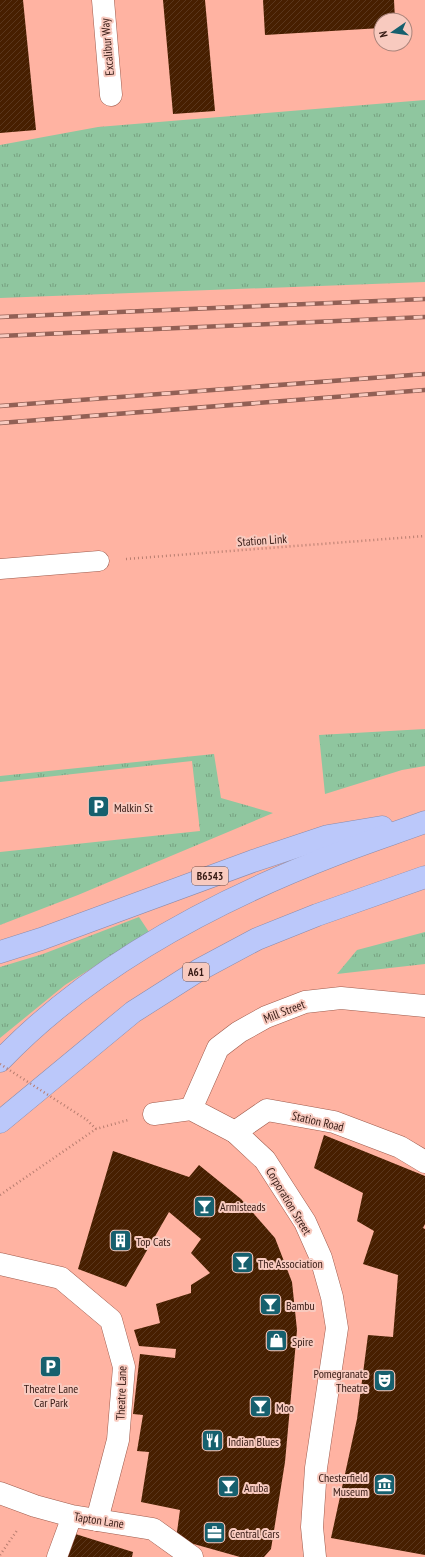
<svg xmlns="http://www.w3.org/2000/svg" width="425" height="1557" font-family="'PT Sans Narrow',sans-serif">
<style>
.grass{fill:url(#grass-tufts)}
.building{fill:url(#building-hatch)}
.lines{fill:none;stroke-linecap:round;stroke-linejoin:round}
.lane-casing{stroke:#9f5b4c;stroke-width:21}
.street-casing{stroke:#9f5b4c;stroke-width:23}
.highway-casing{stroke:#8c8baa;stroke-width:23}
.path{stroke:#b77d6f;stroke-width:2.5;stroke-dasharray:1 3;stroke-linecap:butt}
.lane{stroke:#fff;stroke-width:20}
.street{stroke:#fff;stroke-width:22}
.highway{stroke:#bbc8fa;stroke-width:22}
.rail-casing{stroke:#926055;stroke-width:4.5}
.rail{stroke:#f8cabf;stroke-width:3;stroke-dasharray:9;stroke-linecap:butt}
.path-bridge{stroke:#b77d6f;stroke-width:2.5;stroke-dasharray:1 3;stroke-linecap:butt}
.labels{text-anchor:middle;dominant-baseline:central;stroke-width:4;stroke-linejoin:round;paint-order:stroke}
.shield{fill:#f8cabf;stroke:#704f47;stroke-width:1}
.shield-label{font-size:11px;font-weight:bold;fill:#361a14}
.street-label{font-size:12px;fill:#361a14;stroke:#f8cabf}
.poi-label{font-size:12px;fill:#361a14;stroke:#f8cabf;text-anchor:start}
</style>
<defs>
<pattern id="grass-tufts" width="24" height="20" patternUnits="userSpaceOnUse"><rect width="24" height="20" fill="#8fc69f"/><path d="M3 7l-1-3M5 7V3M7 7l1-3M15 17l-1-3M17 17v-4M19 17l1-3" fill="none" stroke="#76a080"/></pattern>
<pattern id="building-hatch" width="6" height="6" patternUnits="userSpaceOnUse"><rect width="6" height="6" fill="#471f00"/><path d="M-1 1l2-2M0 6l6-6M5 7l2-2" fill="none" stroke="#5a361c"/></pattern>
</defs>
<rect width="100%" height="100%" fill="#ffb3a2"/>
<g class="grass">
<polygon points="425,100 425,282 0,298 0,145 98,127"/>
<polygon points="425,729 425,766 402,770 325,794 319,735"/>
<polygon points="214,754 221,798 273,813 78,895 0,925 0,852 200,831 192,761 0,782 0,776"/>
<polygon points="139,917 149,932 65,985 0,1038 0,967 43,954"/>
<polygon points="425,932 425,964 337,974 357,950"/>
</g>
<g class="building">
<polygon points="0,0 23,0 36,130 0,133"/>
<polygon points="163,0 205,0 215,111 173,114"/>
<polygon points="263,0 394,0 395,20 381,20 381,28 265,35"/>
<polygon points="324,1135 425,1176 425,1224 423,1228 425,1229 425,1555 331,1538 357,1419 368,1335 393,1337 398,1275 363,1264 374,1231 357,1221 363,1193 314,1168"/>
<polygon points="113,1151 189,1177 199,1165 241,1199 275,1238 292,1282 297,1330 285,1462 271,1549 264,1557 240,1557 176,1539 180,1510 141,1502 149,1452 137,1451 143,1415 133,1414 140,1354 175,1358 176,1349 139,1346 134,1330 160,1323 156,1304 191,1293 191,1285 210,1273 191,1253 201,1239 169,1212 126,1287 78,1269"/>
<polygon points="69,1532 133,1552 132,1557 60,1557"/>
</g>
<g class="lines">
<defs>
<g id="lane">
<polyline points="0,569 99,561"/>
<polyline points="57,1557 72,1516"/>
</g>
<g id="street">
<polyline points="103,0 111,95"/>
<polyline points="191,1109 218,1048 239,1032 266,1017 305,1002 341,998 425,1006"/>
<polyline points="154,1114 191,1109 235,1132 265,1160 305,1222 321,1258 332,1297 337,1328 316,1468 312,1527 315,1557"/>
<polyline points="235,1132 267,1110 334,1122 400,1147 425,1162"/>
<polyline points="0,1264 61,1278 111,1320 124,1367 118,1440 97,1520"/>
<polyline points="0,1493 35,1506 72,1516 153,1529 192,1557"/>
</g>
<g id="highway">
<polyline points="0,952 41,939 253,861 328,836 382,827"/>
<path d="M0,1061C91,966 212,902 334,855C364,843 395,833 425,822"/>
<polyline points="0,1122 133,1012 199,970 257,939 317,915 425,877"/>
</g>
</defs>
<use href="#lane" class="lane-casing"/>
<use href="#street" class="street-casing"/>
<use href="#highway" class="highway-casing"/>
<g class="path">
<polyline points="126,559 425,536"/>
<polyline points="87,1120 96,1129"/>
<polyline points="0,1195 96,1129 128,1120"/>
<polyline points="0,1555 18,1529"/>
</g>
<use href="#lane" class="lane"/>
<use href="#street" class="street"/>
<use href="#highway" class="highway"/>
<defs>
<g id="rail">
<polyline points="0,317 425,299"/>
<polyline points="0,336 425,317"/>
<polyline points="0,406 425,374"/>
<polyline points="0,423 425,390"/>
</g>
</defs>
<use href="#rail" class="rail-casing"/>
<use href="#rail" class="rail"/>
<polyline class="path-bridge" points="0,1064 87,1120"/>
</g>
<defs>
<symbol id="parking-square" viewBox="-11 -11 22 22"><rect x="-9" y="-9" width="18" height="18" rx="4" fill="#16606e" stroke="#f8cabf"/><path d="M-3.5-5.5H1a3.5 3.5 0 0 1 0 7H-1V5.5H-3.5ZM-1-3.4V-.6H.8a1.4 1.4 0 0 0 0-2.8Z" fill="#fff"/></symbol>
<symbol id="bar-square" viewBox="-11 -11 22 22"><rect x="-9" y="-9" width="18" height="18" rx="4" fill="#16606e" stroke="#f8cabf"/><path d="M-6-5H6L.8 .8V4.5H3.5V6h-7V4.5H-.8V.8Z" fill="#fff"/></symbol>
<symbol id="building-square" viewBox="-11 -11 22 22"><rect x="-9" y="-9" width="18" height="18" rx="4" fill="#16606e" stroke="#f8cabf"/><path d="M-4-6H4V6H1V3H-1V6H-4ZM-2.5-4.3h1.7v1.8h-1.7ZM.8-4.3h1.7v1.8H.8ZM-2.5-1h1.7V.8h-1.7ZM.8-1h1.7V.8H.8Z" fill="#fff"/></symbol>
<symbol id="shop-square" viewBox="-11 -11 22 22"><rect x="-9" y="-9" width="18" height="18" rx="4" fill="#16606e" stroke="#f8cabf"/><path d="M-5-2.5h2.3a2.7 3.5 0 0 1 5.4 0H5L5.5 6h-11ZM-1.5-2.5h3a1.5 2.3 0 0 0-3 0Z" fill="#fff"/></symbol>
<symbol id="theatre-square" viewBox="-11 -11 22 22"><rect x="-9" y="-9" width="18" height="18" rx="4" fill="#16606e" stroke="#f8cabf"/><path d="M-5-5.5Q0-4 5-5.5V0Q5 5 0 6Q-5 5-5 0ZM-3.3-2.5H-1v1.5H-3.3ZM1-2.5H3.3v1.5H1ZM-2.8 1Q0 5.5 2.8 1Z" fill="#fff"/></symbol>
<symbol id="restaurant-square" viewBox="-11 -11 22 22"><rect x="-9" y="-9" width="18" height="18" rx="4" fill="#16606e" stroke="#f8cabf"/><path d="M-5-6h1v4h1v-4h1v4h1v-4h1v5L-1.5 .5V6h-2V.5L-5-1ZM5-6V6H3V1.5H1.5Q1.5-4 5-6Z" fill="#fff"/></symbol>
<symbol id="museum-square" viewBox="-11 -11 22 22"><rect x="-9" y="-9" width="18" height="18" rx="4" fill="#16606e" stroke="#f8cabf"/><path d="M0-6L6-3V-2H-6V-3ZM-5-1h2V3h-2ZM-1-1h2V3h-2ZM3-1h2V3H3ZM-6 4H6V6H-6Z" fill="#fff"/></symbol>
<symbol id="office-square" viewBox="-11 -11 22 22"><rect x="-9" y="-9" width="18" height="18" rx="4" fill="#16606e" stroke="#f8cabf"/><path d="M-6-3h4V-5.5h4V-3h4V5H-6ZM-1-4.5V-3h2v-1.5ZM-6 0V1H6V0Z" fill="#fff"/></symbol>
</defs>
<g fill-rule="evenodd">
<use href="#parking-square" x="86" y="794" width="25" height="25"/>
<use href="#bar-square" x="192" y="1194" width="25" height="25"/>
<use href="#building-square" x="108" y="1228" width="25" height="25"/>
<use href="#bar-square" x="230" y="1250" width="25" height="25"/>
<use href="#bar-square" x="258" y="1292" width="25" height="25"/>
<use href="#shop-square" x="264" y="1328" width="25" height="25"/>
<use href="#parking-square" x="38" y="1354" width="25" height="25"/>
<use href="#theatre-square" x="372" y="1368" width="25" height="25"/>
<use href="#bar-square" x="248" y="1394" width="25" height="25"/>
<use href="#restaurant-square" x="200" y="1428" width="25" height="25"/>
<use href="#museum-square" x="372" y="1472" width="25" height="25"/>
<use href="#bar-square" x="216" y="1474" width="25" height="25"/>
<use href="#office-square" x="202" y="1520" width="25" height="25"/>
</g>
<g class="labels">
<g class="shield">
<rect x="192" y="867" width="36" height="18" rx="3"/>
<rect x="183" y="963" width="26" height="18" rx="3"/>
</g>
<g class="shield-label">
<text x="210" y="876">B6543</text>
<text x="196" y="972">A61</text>
</g>
<g class="street-label">
<text transform="translate(107 47) rotate(-95)">Excalibur Way</text>
<text transform="translate(262 540) rotate(-4)">Station Link</text>
<text transform="translate(284 1011) rotate(-21)">Mill Street</text>
<text transform="translate(318 1121) rotate(13)">Station Road</text>
<text transform="translate(289 1201) rotate(59)">Corporation Street</text>
<text transform="translate(121 1393) rotate(-88)">Theatre Lane</text>
<text transform="translate(99 1520) rotate(9)">Tapton Lane</text>
</g>
<g class="poi-label">
<text x="114" y="807">Malkin St</text>
<text x="220" y="1206">Armisteads</text>
<text x="136" y="1241">Top Cats</text>
<text x="258" y="1263">The Association</text>
<text x="286" y="1305">Bambu</text>
<text x="292" y="1341">Spire</text>
<text x="368" y="1373" text-anchor="end">Pomegranate<tspan x="368" dy="14">Theatre</tspan></text>
<text x="51" y="1388" text-anchor="middle">Theatre Lane<tspan x="51" dy="14">Car Park</tspan></text>
<text x="276" y="1407">Moo</text>
<text x="228" y="1441">Indian Blues</text>
<text x="368" y="1477" text-anchor="end">Chesterfield<tspan x="368" dy="14">Museum</tspan></text>
<text x="244" y="1487">Aruba</text>
<text x="230" y="1533">Central Cars</text>
</g>
</g>
<g transform="translate(393 32) rotate(257)"><circle r="19" fill="#f8cabf" stroke="#aa847b"/>
<path d="M0-3L7 15L0 10L-7 15Z" fill="#16606e"/>
<text y="-6" font-size="11" font-weight="bold" text-anchor="middle" fill="#361a14">N</text>
</g>
</svg>
